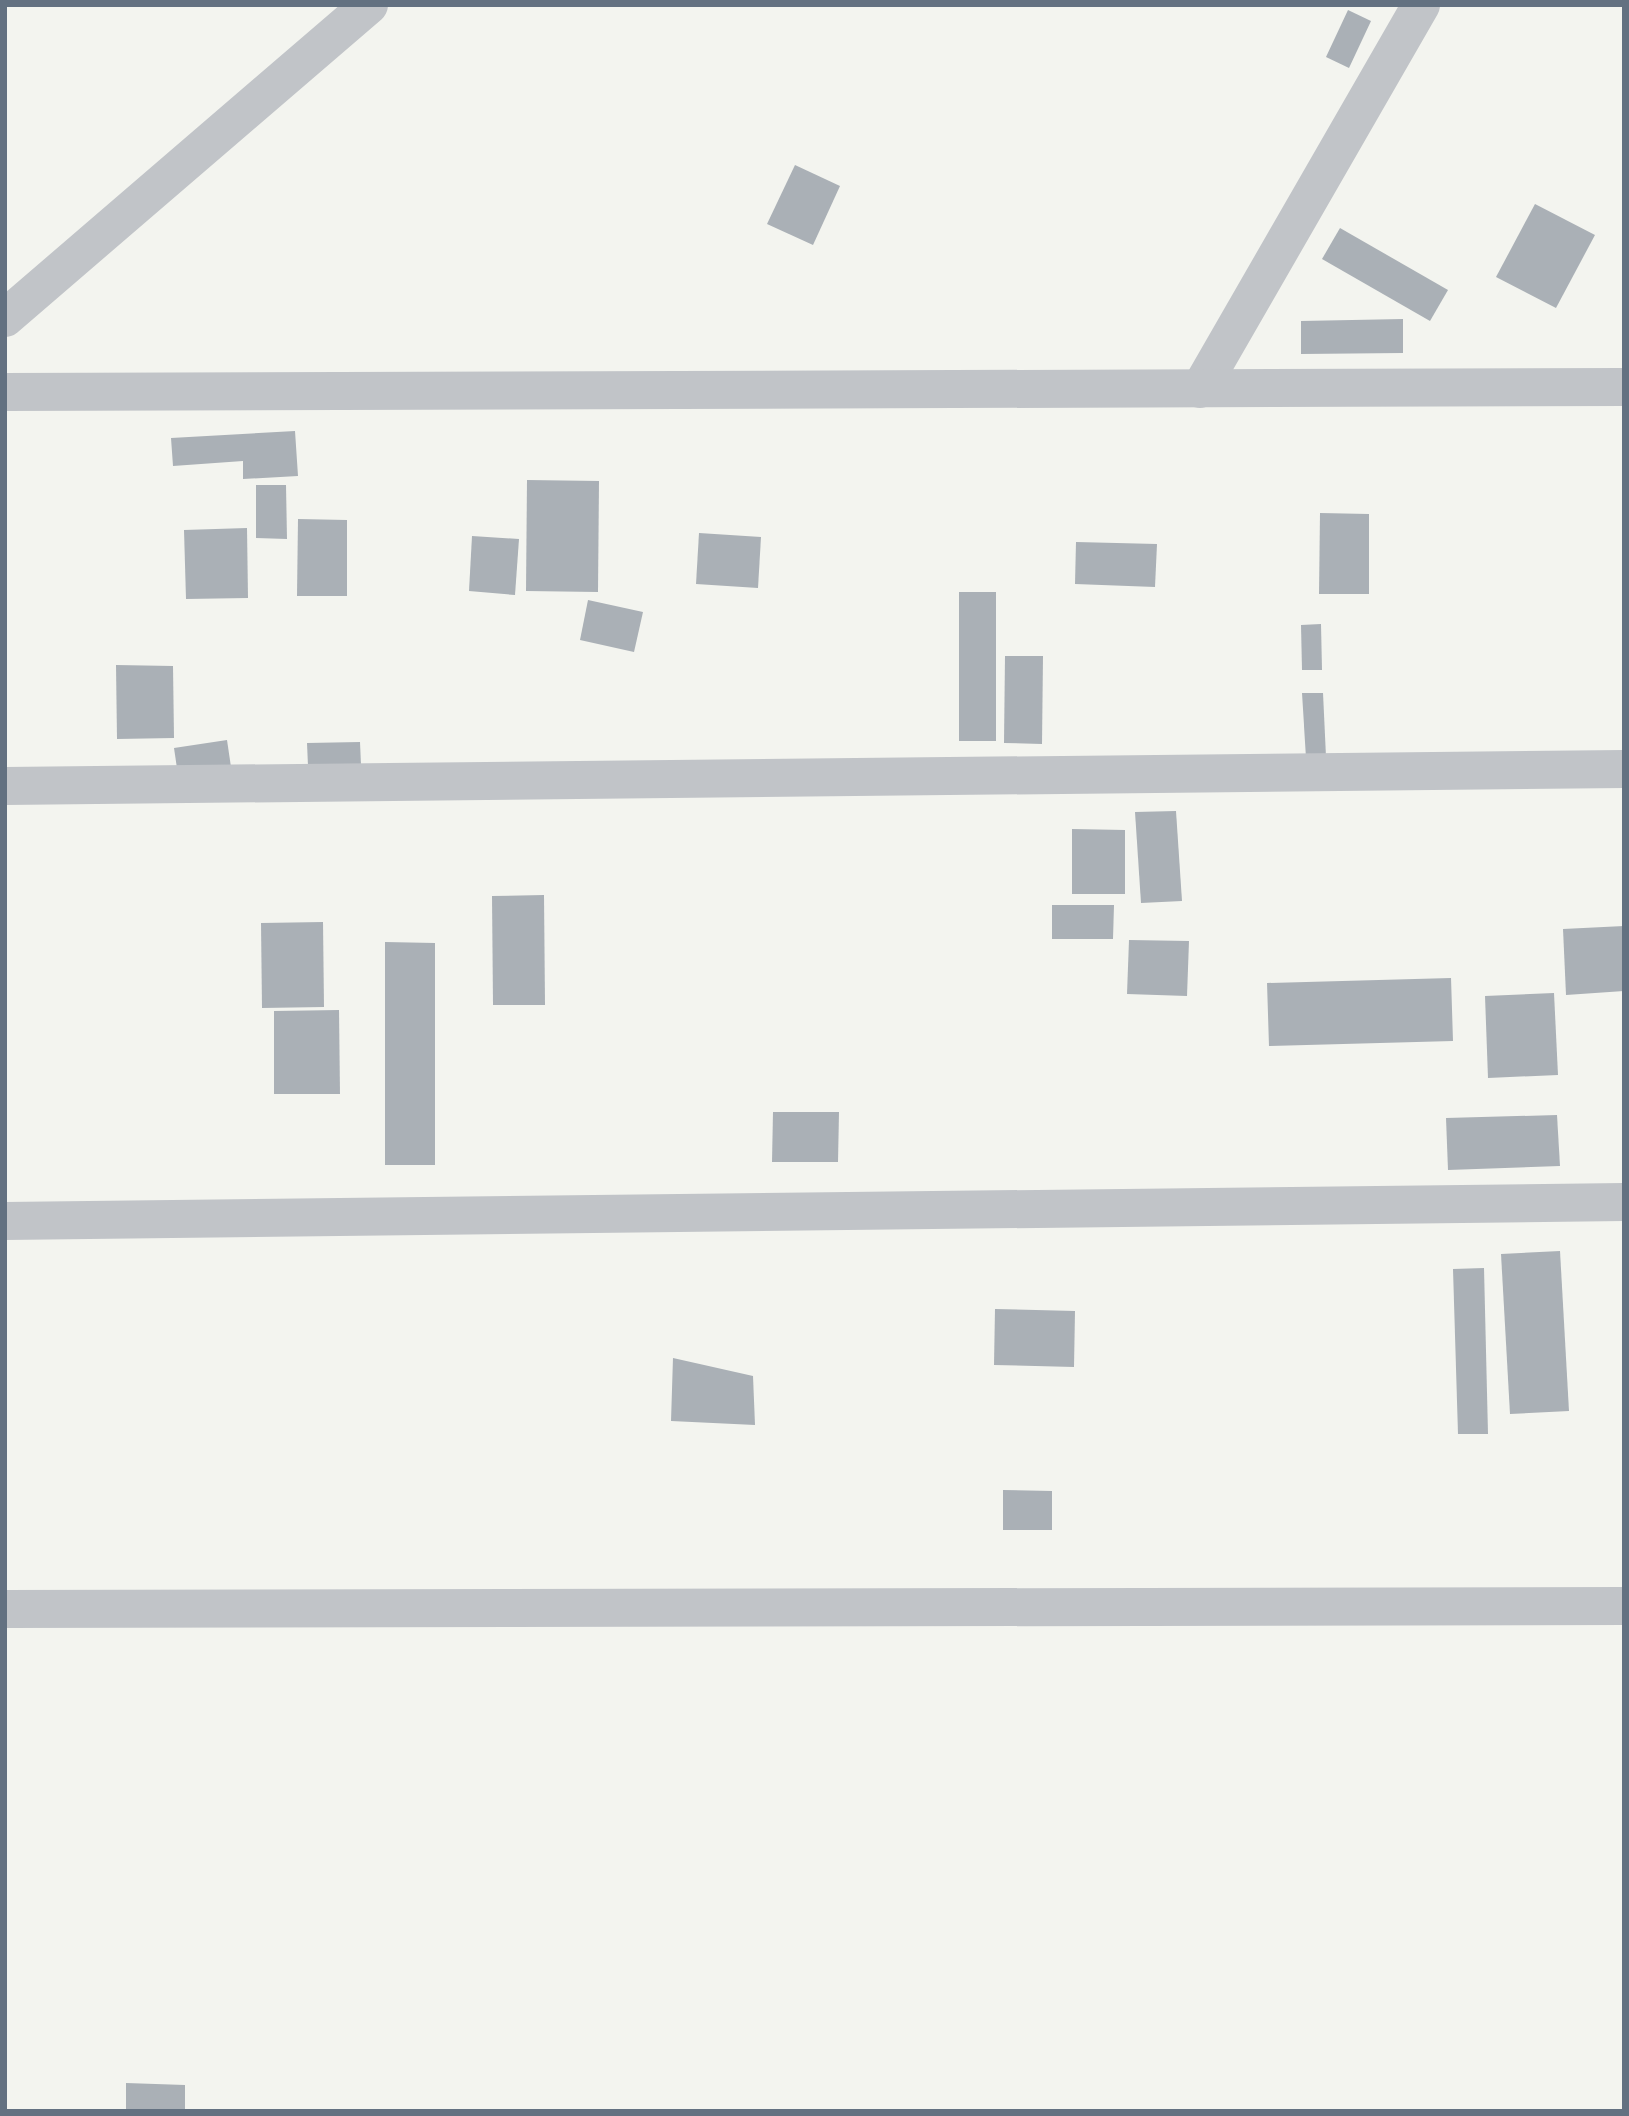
<svg xmlns="http://www.w3.org/2000/svg" width="1629" height="2116" font-family="Lato,sans-serif">
<style>
.building{fill:#aab0b6}
.lines{fill:none;stroke-linecap:round;stroke-linejoin:round}
.street{stroke:#c1c4c8;stroke-width:38}
</style>
<rect width="100%" height="100%" fill="#f3f4ef"/>
<g class="building">
<polygon points="1348,10 1371,21 1349,68 1326,57"/>
<polygon points="795,165 840,186 813,245 767,224"/>
<polygon points="1535,204 1595,235 1556,308 1496,277"/>
<polygon points="1340,228 1448,290 1430,321 1322,259"/>
<polygon points="1403,319 1403,353 1301,354 1301,321"/>
<polygon points="295,431 298,476 243,479 243,461 173,466 171,438"/>
<polygon points="527,480 599,481 598,592 526,591"/>
<polygon points="256,485 286,485 287,539 256,538"/>
<polygon points="1320,513 1369,514 1369,594 1319,594"/>
<polygon points="298,519 347,520 347,596 297,596"/>
<polygon points="247,528 248,598 186,599 184,530"/>
<polygon points="699,533 761,537 758,588 696,584"/>
<polygon points="472,536 519,539 515,595 469,591"/>
<polygon points="1076,542 1157,544 1155,587 1075,584"/>
<rect x="959" y="592" width="37" height="149"/>
<polygon points="588,600 643,612 634,652 580,640"/>
<polygon points="1321,624 1322,670 1302,670 1301,625"/>
<polygon points="1005,656 1043,656 1042,744 1004,743"/>
<polygon points="116,665 173,666 174,738 117,739"/>
<polygon points="1302,693 1323,693 1326,757 1306,758"/>
<polygon points="227,740 231,767 178,775 174,748"/>
<polygon points="360,742 361,765 308,766 307,743"/>
<polygon points="1176,811 1182,901 1141,903 1135,812"/>
<polygon points="1072,829 1125,830 1125,894 1072,894"/>
<polygon points="544,895 545,1005 493,1005 492,896"/>
<polygon points="1052,905 1114,905 1113,939 1052,939"/>
<polygon points="323,922 324,1007 262,1008 261,923"/>
<polygon points="1624,926 1624,991 1566,995 1563,929"/>
<polygon points="1129,940 1189,941 1187,996 1127,994"/>
<polygon points="385,942 435,943 435,1165 385,1165"/>
<polygon points="1451,978 1453,1041 1269,1046 1267,983"/>
<polygon points="1554,993 1558,1075 1488,1078 1485,996"/>
<polygon points="339,1010 340,1094 274,1094 274,1011"/>
<polygon points="773,1112 839,1112 838,1162 772,1162"/>
<polygon points="1557,1115 1560,1166 1448,1170 1446,1118"/>
<polygon points="1560,1251 1569,1411 1510,1414 1501,1254"/>
<polygon points="1484,1268 1488,1434 1458,1434 1453,1269"/>
<polygon points="995,1309 1075,1311 1074,1367 994,1365"/>
<polygon points="673,1358 753,1376 755,1425 671,1421"/>
<polygon points="1003,1490 1052,1491 1052,1530 1003,1530"/>
<polygon points="126,2083 185,2085 185,2111 126,2111"/>
</g>
<g class="lines">
<g class="street">
<polyline points="5,318 369,5"/>
<polyline points="1200,389 1421,5"/>
<polyline points="5,392 1624,387"/>
<polyline points="5,786 1624,769"/>
<polyline points="5,1221 1624,1202"/>
<polyline points="5,1609 1624,1606"/>
</g>
</g>
<rect width="1629" height="2116" fill="none" stroke="#637181" stroke-width="14"/>
</svg>
